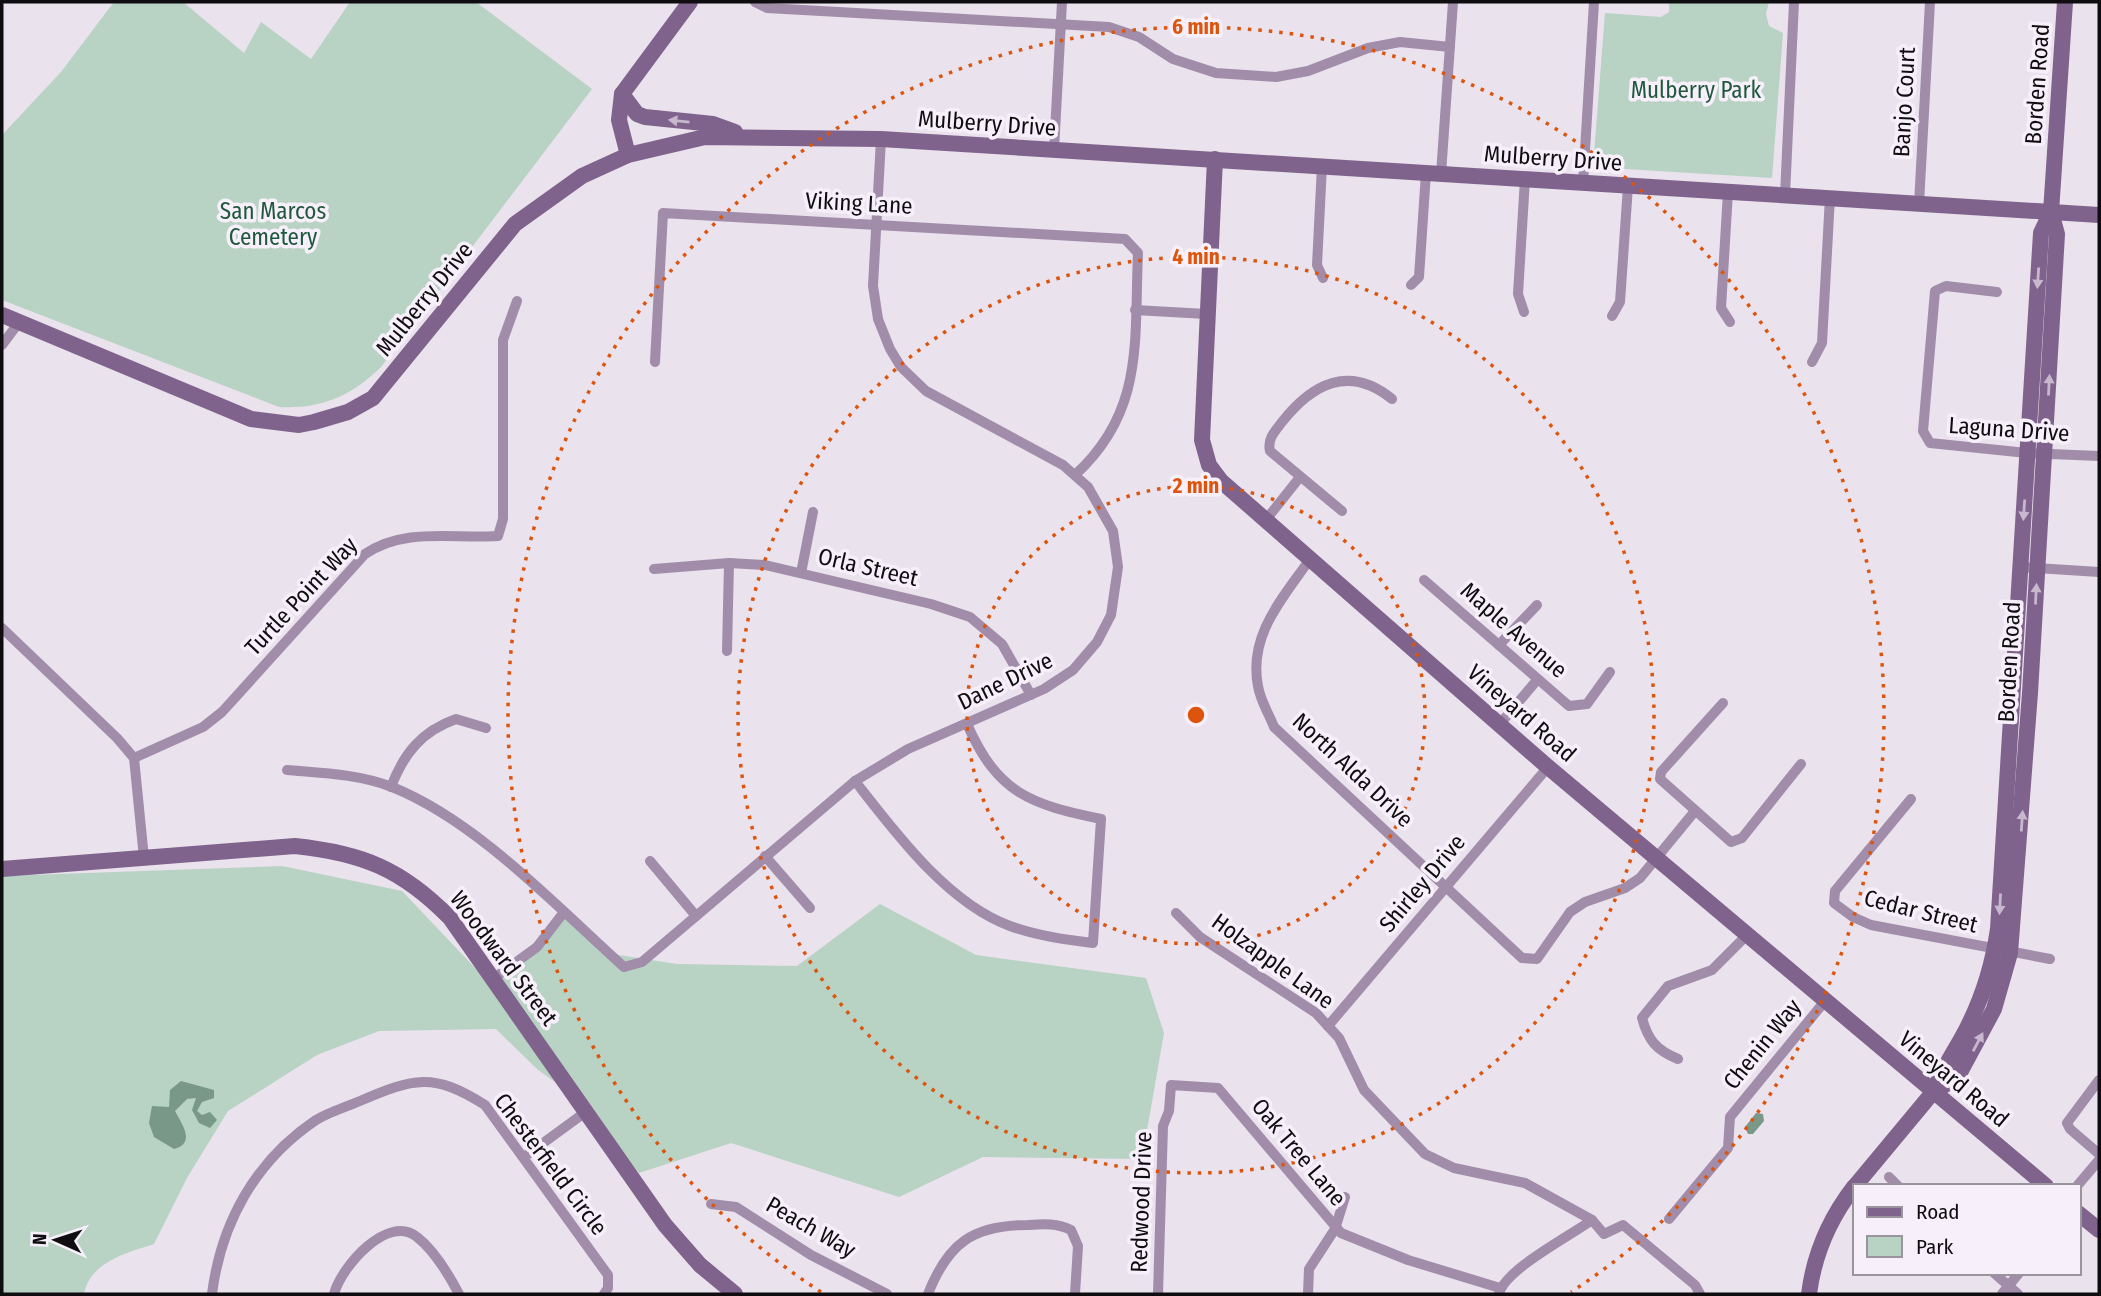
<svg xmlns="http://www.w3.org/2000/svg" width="2101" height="1296" font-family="'Fira Sans Condensed',sans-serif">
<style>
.green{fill:#b8d2c3}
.water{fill:#799887}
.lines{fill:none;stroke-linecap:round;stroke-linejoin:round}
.street{stroke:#a18daa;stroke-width:10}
.secondary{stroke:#7f638c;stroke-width:16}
.oneway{fill:#c7b8ce}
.ring{fill:none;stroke:#dd550c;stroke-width:3.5;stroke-dasharray:3.5 7}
.labels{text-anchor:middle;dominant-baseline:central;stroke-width:7;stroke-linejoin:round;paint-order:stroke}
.street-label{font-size:23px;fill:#0f0d10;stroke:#f7f0fa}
.park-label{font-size:23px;fill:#20583e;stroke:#f7f0fa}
.centre{fill:#dd550c;stroke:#f7f0fa;stroke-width:3.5}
.ring-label{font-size:21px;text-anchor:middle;font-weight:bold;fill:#dd550c;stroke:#f7f0fa;stroke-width:7;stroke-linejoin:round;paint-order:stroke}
</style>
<rect width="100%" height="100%" fill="#eae2ed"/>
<g class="green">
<path d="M114,2H183L244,53L261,22L311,59L350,2H476L592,89L381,367C350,397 321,409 279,407L2,300V135L61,72Z"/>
<polygon points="1669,2 1769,2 1766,14 1769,26 1783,33 1772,178 1593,167 1605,13 1661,17 1669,12"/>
<path d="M282,866L402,891L513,1008L493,979L531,952L564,913L612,954L677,964L797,966L880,904L976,955L1146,978L1164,1033L1142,1159L983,1157L899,1197L731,1143L639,1173L577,1098L537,1069L496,1029L379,1031L317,1055L228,1111L187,1178L154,1244C126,1253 90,1262 84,1294H2V876Z"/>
</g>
<g class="water">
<path d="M181,1081L214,1090V1098L202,1102L197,1111L202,1115L210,1112L217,1120L210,1128L199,1123L192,1110L196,1098L187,1099L175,1111C181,1123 197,1143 174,1149L154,1137L149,1123L152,1106L169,1107L170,1090Z"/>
<polygon points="1756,1113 1763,1114 1764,1121 1753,1134 1748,1134 1745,1127"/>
</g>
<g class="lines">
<g class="street">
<polyline points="755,2 767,8 1109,27 1139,37 1173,59 1216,73 1276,77 1308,71 1368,48 1400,42 1450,47"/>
<polyline points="1054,150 1062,2"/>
<polyline points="1322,166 1317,265 1323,278"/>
<polyline points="1441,174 1453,2"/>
<polyline points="1583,183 1594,2"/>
<polyline points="1728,192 1721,308 1730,322"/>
<polyline points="1785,195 1794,2"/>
<polyline points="1919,204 1930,2"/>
<polyline points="1411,285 1419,277 1426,173"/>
<polyline points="1997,292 1946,286 1935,291 1923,431 1930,443 2027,453 2099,456"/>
<polyline points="1135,310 1206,314"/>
<polyline points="1524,312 1518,294 1525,179"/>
<polyline points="1612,316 1620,302 1628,186"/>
<polyline points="2,345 20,321"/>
<path d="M655,362L663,213L1125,239L1138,253C1134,341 1145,411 1075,475"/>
<polyline points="1812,362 1822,343 1830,197"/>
<path d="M1342,511L1270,451C1267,439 1275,431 1282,422C1312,384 1349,364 1392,399"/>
<polyline points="1265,521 1300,477"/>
<path d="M1310,559C1283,598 1248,635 1258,686C1260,700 1269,714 1274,727L1522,958L1537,959L1570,912L1585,902L1625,888L1640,878L1695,811"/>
<polyline points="2020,567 2099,572"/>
<polyline points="654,569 729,563 765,565 931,604 970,617 1002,644 1031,695"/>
<polyline points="801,573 813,512"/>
<polyline points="1424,580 1569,706 1587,704 1610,672"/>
<polyline points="2,628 117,738 134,758 144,858"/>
<polyline points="1499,645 1537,605"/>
<polyline points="727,651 729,563"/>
<polyline points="1723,703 1661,772 1660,779 1731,842 1742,838 1801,764"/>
<polyline points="1500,724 1537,680"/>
<path d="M134,758L203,727L222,712L365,554C405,527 452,539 498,536L503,519V340L517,301"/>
<path d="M287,770C322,773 359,774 392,787C477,821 556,906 624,967L642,962L855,781L908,749L1044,689L1073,670L1097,642L1111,615L1118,567L1113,531L1088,487L1063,465L926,391L901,367L890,349L878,319L873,286L881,139"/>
<path d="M855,781C895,832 947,903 1010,926C1037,936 1065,940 1093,943L1101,819C1030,804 998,794 967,724"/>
<path d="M391,787C404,753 422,731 456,719L486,728"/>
<polyline points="1911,799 1835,891 1834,903 1853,917 1871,925 2050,959"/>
<polyline points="765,856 810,908"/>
<polyline points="650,861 696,916"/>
<polyline points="1176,913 1200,937 1316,1013 1339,1038 1364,1090 1425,1154 1454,1168 1525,1183 1592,1220 1604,1234 1623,1225 1695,1285 1700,1294"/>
<polyline points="493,979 537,947 564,912"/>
<polyline points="1328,1026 1548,767"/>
<path d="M1678,1059C1656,1050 1648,1040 1642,1018L1668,986L1712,970L1747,935"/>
<polyline points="2099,1080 2067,1123 2070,1129 2099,1154"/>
<polyline points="524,1157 587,1111"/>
<polyline points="1889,1177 1898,1186"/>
<polyline points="2077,1186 2099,1160"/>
<polyline points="711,1204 736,1207 811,1255 887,1294"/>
<polyline points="1669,1219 1728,1148 1730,1117 1825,1001"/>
<polyline points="1994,1273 2018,1294"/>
<path d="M212,1294C221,1223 255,1161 316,1120C329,1112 346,1107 360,1101C414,1078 433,1072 485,1105L608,1275V1288L604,1294"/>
<path d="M334,1294C341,1267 388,1213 417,1237C435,1251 449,1275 459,1294"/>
<path d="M928,1294C948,1243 973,1225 1028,1225C1044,1224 1057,1223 1071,1230L1078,1246L1075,1294"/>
<polyline points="1158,1294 1163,1126 1169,1111 1171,1085 1218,1088 1341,1233 1408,1260 1500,1288"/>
<polyline points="1308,1294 1309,1269 1335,1229 1345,1197"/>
<path d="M1499,1294C1504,1270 1570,1236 1592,1220"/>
<polyline points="2002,1294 2019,1273"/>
</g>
<g class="secondary">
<polyline points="622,94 637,114 645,117 713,124 735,132"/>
<polyline points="628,155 619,120 622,94 690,2"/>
<polyline points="1215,159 1202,440 1209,465 1221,481 1548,767 2046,1186"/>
<polyline points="2,315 251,419 299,425 314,422 348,412 373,398 515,224 582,176 628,155 705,137 881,139 2099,215"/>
<path d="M2,869L295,846C362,853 402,869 450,918L665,1225L700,1265L735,1294"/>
<path d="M1934,1091C1942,1068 1956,1050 1967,1028C1983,997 1993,963 1998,929L2041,233L2051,212L2065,2"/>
<polyline points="1855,1186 1934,1091 1957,1078 1994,1009 2010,953 2030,693 2057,234 2051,212"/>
<polyline points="2078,1213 2099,1230"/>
<path d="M1809,1294C1814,1255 1830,1218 1854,1187"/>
</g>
</g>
<defs><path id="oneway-solid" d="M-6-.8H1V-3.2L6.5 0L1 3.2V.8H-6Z" transform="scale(1.75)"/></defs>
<g class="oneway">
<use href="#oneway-solid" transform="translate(679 121) rotate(-174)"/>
<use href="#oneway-solid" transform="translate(2038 278) rotate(94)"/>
<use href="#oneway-solid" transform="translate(2049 385) rotate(-87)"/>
<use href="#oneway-solid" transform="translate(2024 510) rotate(94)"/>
<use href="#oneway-solid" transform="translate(2036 594) rotate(-87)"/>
<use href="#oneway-solid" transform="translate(2022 821) rotate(-86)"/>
<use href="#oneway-solid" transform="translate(2000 904) rotate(93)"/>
<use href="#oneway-solid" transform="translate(1978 1042) rotate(-62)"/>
</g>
<g class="ring">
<circle cx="1196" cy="715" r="229"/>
<circle cx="1196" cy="715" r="458"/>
<path d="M821 1292A688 688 0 1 1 1571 1292"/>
</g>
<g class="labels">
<g class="street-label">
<text transform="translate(2037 84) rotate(-86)">Borden Road</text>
<text transform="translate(1904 102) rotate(-87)">Banjo Court</text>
<text transform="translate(987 123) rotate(4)">Mulberry Drive</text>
<text transform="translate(1553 158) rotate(4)">Mulberry Drive</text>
<text transform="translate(859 203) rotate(3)">Viking Lane</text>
<text transform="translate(424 299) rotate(-51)">Mulberry Drive</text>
<text transform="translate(2009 429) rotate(4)">Laguna Drive</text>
<text transform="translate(868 567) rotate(13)">Orla Street</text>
<text transform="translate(301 596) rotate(-47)">Turtle Point Way</text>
<text transform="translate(1514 630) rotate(41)">Maple Avenue</text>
<text transform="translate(2009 662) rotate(-87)">Borden Road</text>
<text transform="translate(1005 681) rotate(-26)">Dane Drive</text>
<text transform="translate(1522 713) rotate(41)">Vineyard Road</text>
<text transform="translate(1353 770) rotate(43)">North Alda Drive</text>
<text transform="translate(1422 883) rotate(-50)">Shirley Drive</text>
<text transform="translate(1921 911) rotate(14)">Cedar Street</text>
<text transform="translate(504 958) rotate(53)">Woodward Street</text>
<text transform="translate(1273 961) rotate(36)">Holzapple Lane</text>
<text transform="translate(1762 1044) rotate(-51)">Chenin Way</text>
<text transform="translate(1954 1079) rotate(40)">Vineyard Road</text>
<text transform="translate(1299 1152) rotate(50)">Oak Tree Lane</text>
<text transform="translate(551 1164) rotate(53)">Chesterfield Circle</text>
<text transform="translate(1141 1202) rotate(-88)">Redwood Drive</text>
<text transform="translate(811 1227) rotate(30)">Peach Way</text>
</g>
<g class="park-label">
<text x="1696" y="90">Mulberry Park</text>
<text x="273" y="211">San Marcos<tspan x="273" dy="26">Cemetery</tspan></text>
</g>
</g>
<circle cx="1196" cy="715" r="10" class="centre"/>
<g class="ring-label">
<text x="1196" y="34">6 min</text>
<text x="1196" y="264">4 min</text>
<text x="1196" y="493">2 min</text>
</g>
<rect width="2101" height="1296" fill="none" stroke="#0f0d10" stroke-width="7"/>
<rect x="1853" y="1184" width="228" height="91" fill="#f7f0fa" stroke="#9a959c" stroke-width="2"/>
<rect x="1867" y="1207" width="35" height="10" fill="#7f638c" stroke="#9a959c" stroke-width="2"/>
<text x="1916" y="1219" font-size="21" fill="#0f0d10">Road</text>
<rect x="1867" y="1236" width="35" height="21" fill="#b8d2c3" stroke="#9a959c" stroke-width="2"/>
<text x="1916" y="1254" font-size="21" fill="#0f0d10">Park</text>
<g transform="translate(56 1240) rotate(273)" stroke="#f7f0fa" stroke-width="5" paint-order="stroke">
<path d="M0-5L12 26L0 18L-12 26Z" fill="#0f0d10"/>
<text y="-10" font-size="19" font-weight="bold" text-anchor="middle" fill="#0f0d10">N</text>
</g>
</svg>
